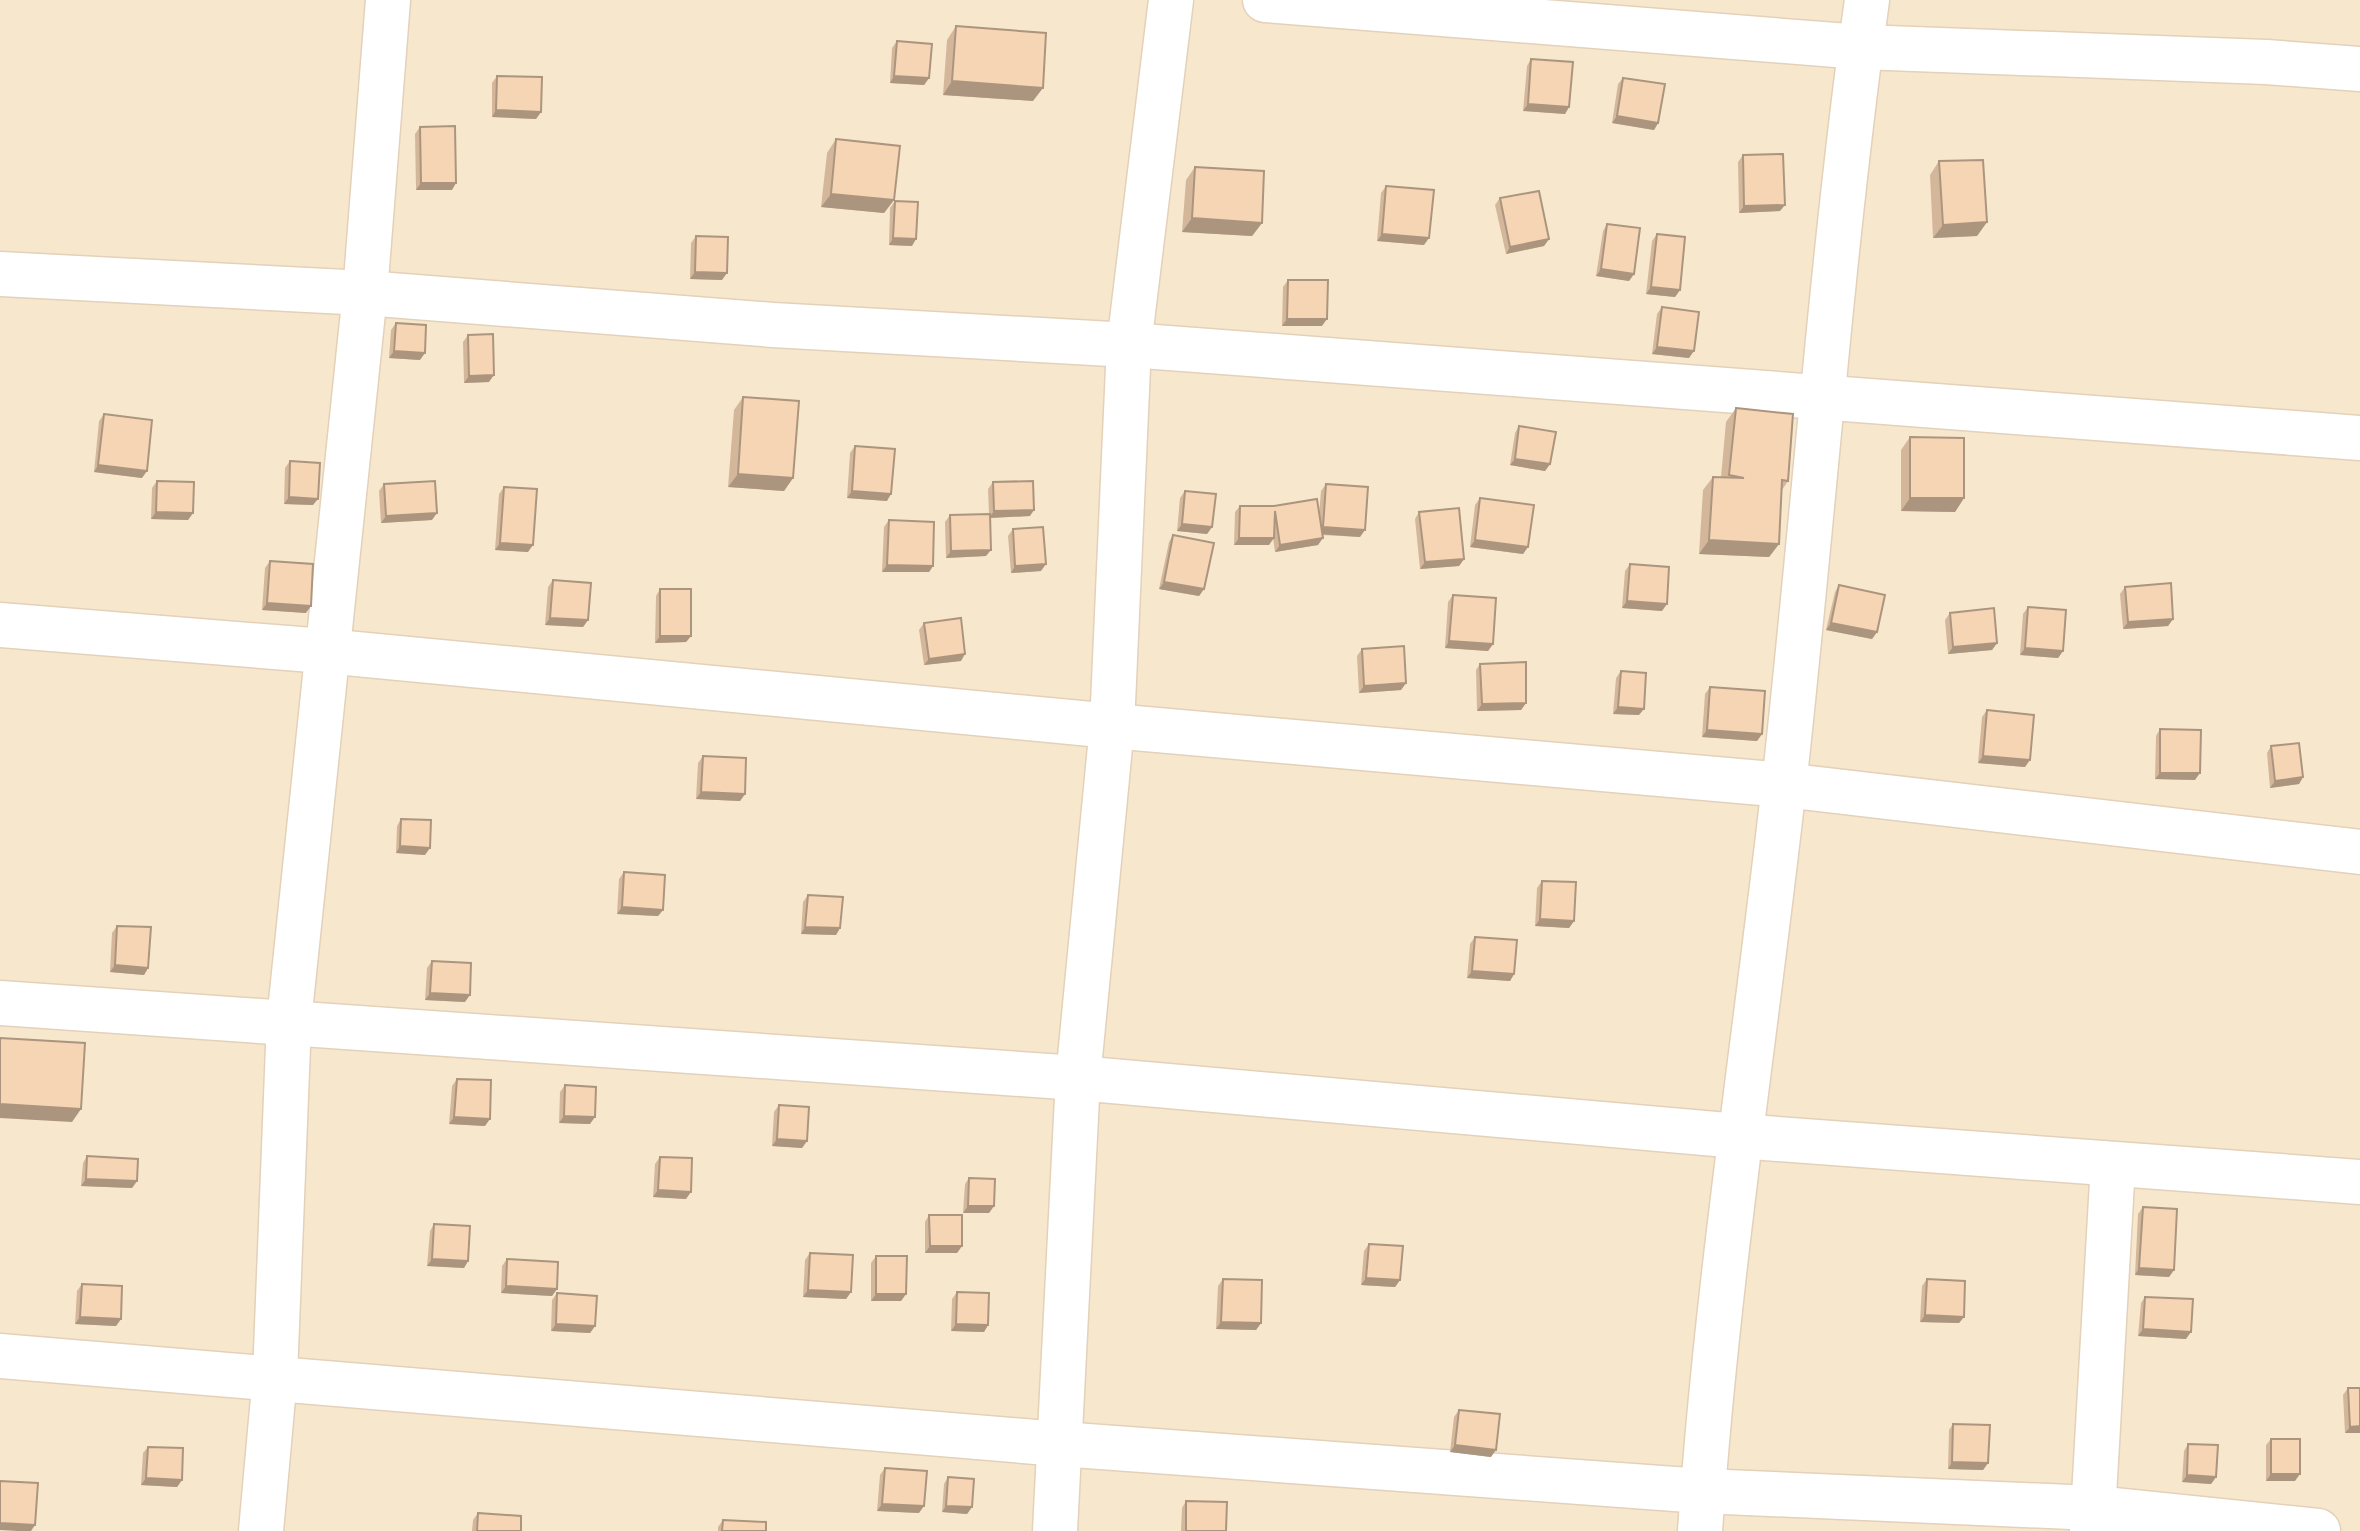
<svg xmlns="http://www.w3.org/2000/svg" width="2360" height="1531" font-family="Arial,sans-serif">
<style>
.residential{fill:#f7e8cd}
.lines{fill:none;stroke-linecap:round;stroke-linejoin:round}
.street-casing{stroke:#e3d1ba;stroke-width:47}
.street{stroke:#fff;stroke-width:44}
.wall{fill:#d4b79b}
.shaded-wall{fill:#ac957e}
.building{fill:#f6d5b4;stroke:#ac957e;stroke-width:2}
</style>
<rect width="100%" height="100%" fill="#fef5df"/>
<rect class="residential" x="0" y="0" width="2360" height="1531"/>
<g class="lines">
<defs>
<g id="street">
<polyline points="1265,0 1861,47 2266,62 2360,69"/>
<polyline points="0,274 365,293 773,325 1129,345 2360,438"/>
<polyline points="0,625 325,651 1112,726 1784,785 2360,852"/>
<polyline points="0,1003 1078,1078 1738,1136 2360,1182"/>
<polyline points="0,1356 1060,1444 1702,1491 2094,1508 2318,1531"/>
<polyline points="261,1531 275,1376 289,1021 365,293 388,0"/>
<polyline points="1055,1531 1078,1078 1112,726 1129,345 1171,0"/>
<path d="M1700,1531C1717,1281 1756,1034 1784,785C1813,523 1831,261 1867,0"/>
<polyline points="2092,1531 2113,1164"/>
</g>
</defs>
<use href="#street" class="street-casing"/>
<use href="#street" class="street"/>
</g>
<g class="wall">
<polygon points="956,26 1033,101 943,95 947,40"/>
<polygon points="897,41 929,78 924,85 890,83 892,48"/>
<polygon points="1531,59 1569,107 1565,114 1523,111 1527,66"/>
<polygon points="497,76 541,112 536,119 492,117 492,83"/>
<polygon points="1623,78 1658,123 1654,130 1612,123 1618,84"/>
<polygon points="420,127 452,190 416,190 415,134"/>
<polygon points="836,139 894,200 884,213 821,207 827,153"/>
<polygon points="1743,155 1780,211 1739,213 1738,162"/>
<polygon points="1939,161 1987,222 1977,236 1933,238 1930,175"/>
<polygon points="1195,167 1262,223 1252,236 1182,232 1186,180"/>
<polygon points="1386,186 1424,245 1377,241 1381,193"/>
<polygon points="1500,198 1549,239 1544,246 1506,254 1495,205"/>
<polygon points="895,201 912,246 889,245 890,208"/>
<polygon points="1607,224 1634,274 1629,281 1596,276 1603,231"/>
<polygon points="1657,234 1680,290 1675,297 1646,294 1652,241"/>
<polygon points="696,236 722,280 690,279 691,243"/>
<polygon points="1288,280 1322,326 1282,326 1283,287"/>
<polygon points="1662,307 1689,358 1652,354 1657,314"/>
<polygon points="396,323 420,360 389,358 391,330"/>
<polygon points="468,335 489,382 464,383 463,342"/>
<polygon points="743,397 793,478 784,491 728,487 734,410"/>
<polygon points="1736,408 1788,481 1782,490 1779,544 1769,557 1699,554 1703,490 1713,477 1721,477 1726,422"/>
<polygon points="104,414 142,478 94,472 99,421"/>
<polygon points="1519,426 1550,464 1545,471 1510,465 1515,433"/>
<polygon points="1910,437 1964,498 1955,512 1901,511 1901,450"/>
<polygon points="855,446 887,501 847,498 850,453"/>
<polygon points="290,461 313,505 284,504 285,468"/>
<polygon points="157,481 193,513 188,520 151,519 152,488"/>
<polygon points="993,482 1030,516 990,518 986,556 946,558 945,522 950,515 989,514 988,489"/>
<polygon points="384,484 432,520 381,523 379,491"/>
<polygon points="1326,484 1360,537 1322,535 1318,545 1275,552 1273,538 1269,545 1234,545 1235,512 1240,506 1319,515 1321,491"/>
<polygon points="504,487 528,552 495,550 499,494"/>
<polygon points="1185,491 1212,527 1207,534 1177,531 1180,498"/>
<polygon points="1480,498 1528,547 1523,554 1470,547 1475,505"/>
<polygon points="1419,512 1464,559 1459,566 1420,569 1415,519"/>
<polygon points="889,520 933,566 929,572 882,572 884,527"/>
<polygon points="1013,529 1041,571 1011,573 1008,536"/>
<polygon points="1173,535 1204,589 1199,596 1159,589 1169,542"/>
<polygon points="270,561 306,613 262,610 265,568"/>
<polygon points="1630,564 1662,611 1622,608 1625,571"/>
<polygon points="553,580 588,620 583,627 545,625 548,587"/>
<polygon points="1839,585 1877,632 1872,639 1826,630 1835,592"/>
<polygon points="2125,587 2173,619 2168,626 2123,629 2120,594"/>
<polygon points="660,589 691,636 686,642 655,643 656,596"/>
<polygon points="1453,595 1493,644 1488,651 1445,648 1448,602"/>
<polygon points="2028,607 2063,651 2058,658 2020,655 2023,614"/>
<polygon points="1950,613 1997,643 1992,650 1948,654 1945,620"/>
<polygon points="924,623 961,661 924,665 919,630"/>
<polygon points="1362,649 1406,683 1401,690 1359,693 1357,656"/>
<polygon points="1480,664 1526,703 1521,710 1477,711 1476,670"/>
<polygon points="1621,671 1639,715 1613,714 1616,678"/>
<polygon points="1710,687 1762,734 1757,741 1702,737 1705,694"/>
<polygon points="1987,710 2025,767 1978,763 1982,717"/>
<polygon points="2160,729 2195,780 2155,779 2156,736"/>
<polygon points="2271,746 2303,777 2299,784 2270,788 2267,753"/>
<polygon points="703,756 745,794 740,801 696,799 698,763"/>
<polygon points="401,819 425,855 396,853 397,826"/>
<polygon points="624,872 663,910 658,916 617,914 619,879"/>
<polygon points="1542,881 1574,921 1569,928 1535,926 1537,888"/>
<polygon points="808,895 840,928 836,935 801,934 803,902"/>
<polygon points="117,926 148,968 144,975 110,972 112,933"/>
<polygon points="1475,937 1514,974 1510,981 1467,978 1470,944"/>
<polygon points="432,961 465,1002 425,1000 427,968"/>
<polygon points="457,1079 485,1126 449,1124 452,1086"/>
<polygon points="565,1085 590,1124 559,1123 560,1092"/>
<polygon points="779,1105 807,1141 802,1148 772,1146 774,1112"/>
<polygon points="87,1156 137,1181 132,1188 81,1186 83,1163"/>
<polygon points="660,1157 686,1199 653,1197 655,1164"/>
<polygon points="969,1178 994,1206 989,1213 963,1213 965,1184"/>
<polygon points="2143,1207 2174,1270 2169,1277 2135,1275 2138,1214"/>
<polygon points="929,1215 962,1246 957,1253 925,1253 925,1222"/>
<polygon points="434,1224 468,1261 464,1268 427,1266 430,1231"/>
<polygon points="1369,1244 1400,1280 1395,1287 1361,1285 1364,1251"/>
<polygon points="810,1253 851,1292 846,1299 803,1297 805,1260"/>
<polygon points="876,1256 906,1294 901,1301 871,1301 871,1263"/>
<polygon points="507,1259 557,1289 552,1296 501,1293 502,1266"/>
<polygon points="1223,1279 1261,1323 1256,1330 1216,1329 1218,1286"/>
<polygon points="1927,1279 1964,1317 1959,1323 1920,1322 1922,1286"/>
<polygon points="82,1284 121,1319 116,1326 75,1324 77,1291"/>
<polygon points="957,1292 988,1325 984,1332 951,1331 952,1299"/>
<polygon points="557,1293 595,1326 590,1333 551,1331 552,1300"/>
<polygon points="2145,1297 2186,1339 2138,1336 2141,1303"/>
<polygon points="2348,1388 2360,1388 2360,1433 2345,1433 2343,1395"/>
<polygon points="1459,1410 1491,1457 1450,1452 1454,1417"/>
<polygon points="1953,1424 1988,1463 1983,1470 1948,1469 1949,1430"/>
<polygon points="2271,1439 2295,1481 2266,1481 2266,1445"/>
<polygon points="2188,1444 2216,1477 2211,1484 2182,1482 2184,1451"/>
<polygon points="148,1447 182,1480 177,1487 141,1485 143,1453"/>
<polygon points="885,1468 919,1513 877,1511 880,1475"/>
<polygon points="948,1477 972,1507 967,1514 942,1512 944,1484"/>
<polygon points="1186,1501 1226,1531 1181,1531 1182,1508"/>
<polygon points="478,1513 521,1531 472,1531 473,1520"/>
<polygon points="723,1520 766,1531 718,1531 718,1527"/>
</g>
<g class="shaded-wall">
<polygon points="894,76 929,78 924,85 890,83"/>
<polygon points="952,81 1043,88 1033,101 943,95"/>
<polygon points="1528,104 1569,107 1565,114 1523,111"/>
<polygon points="496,110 541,112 536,119 492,117"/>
<polygon points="1617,116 1658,123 1654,130 1612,123"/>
<polygon points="421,183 456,183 452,190 416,190"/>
<polygon points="831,194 894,200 884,213 821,207"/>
<polygon points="1785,205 1780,211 1739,213 1744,206"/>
<polygon points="1192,218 1262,223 1252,236 1182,232"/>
<polygon points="1987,222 1977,236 1933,238 1943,225"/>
<polygon points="1382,234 1429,238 1424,245 1377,241"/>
<polygon points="893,238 916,239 912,246 889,245"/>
<polygon points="1549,239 1544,246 1506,254 1510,247"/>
<polygon points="1601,269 1634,274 1629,281 1596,276"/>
<polygon points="695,272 727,273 722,280 690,279"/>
<polygon points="1651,287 1680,290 1675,297 1646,294"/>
<polygon points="1287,319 1327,319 1322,326 1282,326"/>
<polygon points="1657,347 1694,351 1689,358 1652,354"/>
<polygon points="394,351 425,353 420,360 389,358"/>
<polygon points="494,375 489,382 464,383 469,376"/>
<polygon points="1515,459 1550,464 1545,471 1510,465"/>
<polygon points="98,465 147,471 142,478 94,472"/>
<polygon points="738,474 793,478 784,491 728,487"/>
<polygon points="852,491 891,494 887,501 847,498"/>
<polygon points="289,497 318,499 313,505 284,504"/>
<polygon points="1910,498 1964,498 1955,512 1901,511"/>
<polygon points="1034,510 1030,516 989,518 994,511"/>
<polygon points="156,512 193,513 188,520 151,519"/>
<polygon points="437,513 432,520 381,523 386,516"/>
<polygon points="1182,524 1212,527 1207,534 1177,531"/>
<polygon points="1323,527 1365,530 1360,537 1318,534"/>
<polygon points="1239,538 1274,538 1269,545 1234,545"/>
<polygon points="1323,538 1318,545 1275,552 1280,545"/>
<polygon points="1475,540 1528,547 1523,554 1470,547"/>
<polygon points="1709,540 1779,544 1769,557 1699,554"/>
<polygon points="500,543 533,545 528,552 495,550"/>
<polygon points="991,550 986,556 946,558 951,551"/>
<polygon points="1464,559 1459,566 1420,569 1425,562"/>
<polygon points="1046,564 1041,571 1011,573 1015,566"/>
<polygon points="887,565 933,566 929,572 882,572"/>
<polygon points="1164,582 1204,589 1199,596 1159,589"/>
<polygon points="1627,601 1667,604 1662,611 1622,608"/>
<polygon points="267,603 311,606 306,613 262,610"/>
<polygon points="550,618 588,620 583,627 545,625"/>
<polygon points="2173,619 2168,626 2123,629 2128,622"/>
<polygon points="1831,623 1877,632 1872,639 1826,630"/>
<polygon points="660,636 691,636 686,642 655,643"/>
<polygon points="1449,641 1493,644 1488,651 1445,648"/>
<polygon points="1997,643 1992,650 1948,654 1953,647"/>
<polygon points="2025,648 2063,651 2058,658 2020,655"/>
<polygon points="965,654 961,661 924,665 929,659"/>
<polygon points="1406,683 1401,690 1359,693 1364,686"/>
<polygon points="1526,703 1521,710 1477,711 1482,704"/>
<polygon points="1618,707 1644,709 1639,715 1613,714"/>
<polygon points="1707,730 1762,734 1757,741 1702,737"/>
<polygon points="1983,756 2030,760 2025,767 1978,763"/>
<polygon points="2160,773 2200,773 2195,780 2155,779"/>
<polygon points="2303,777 2299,784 2270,788 2275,781"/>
<polygon points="701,792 745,794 740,801 696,799"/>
<polygon points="400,846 430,848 425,855 396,853"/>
<polygon points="622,907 663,910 658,916 617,914"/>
<polygon points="1540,919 1574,921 1569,928 1535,926"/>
<polygon points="805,927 840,928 836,935 801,934"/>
<polygon points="115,965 148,968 144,975 110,972"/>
<polygon points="1472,971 1514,974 1510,981 1467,978"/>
<polygon points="430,993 470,995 465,1002 425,1000"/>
<polygon points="0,1104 81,1109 72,1122 0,1118"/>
<polygon points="564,1116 595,1117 590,1124 559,1123"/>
<polygon points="454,1117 490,1119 485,1126 449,1124"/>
<polygon points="777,1139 807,1141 802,1148 772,1146"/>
<polygon points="86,1179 137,1181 132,1188 81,1186"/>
<polygon points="658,1190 691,1192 686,1199 653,1197"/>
<polygon points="968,1206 994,1206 989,1213 963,1213"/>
<polygon points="930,1246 962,1246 957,1253 925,1253"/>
<polygon points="432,1259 468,1261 464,1268 427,1266"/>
<polygon points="2139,1268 2174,1270 2169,1277 2135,1275"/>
<polygon points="1366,1278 1400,1280 1395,1287 1361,1285"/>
<polygon points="506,1286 557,1289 552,1296 501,1293"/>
<polygon points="808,1290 851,1292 846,1299 803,1297"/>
<polygon points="876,1294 906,1294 901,1301 871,1301"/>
<polygon points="1925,1315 1964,1317 1959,1323 1920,1322"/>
<polygon points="80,1317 121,1319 116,1326 75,1324"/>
<polygon points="1221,1322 1261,1323 1256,1330 1216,1329"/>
<polygon points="556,1324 595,1326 590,1333 551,1331"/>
<polygon points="956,1324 988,1325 984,1332 951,1331"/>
<polygon points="2143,1329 2191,1332 2186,1339 2138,1336"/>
<polygon points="2360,1426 2360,1433 2345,1433 2350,1427"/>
<polygon points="1455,1445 1496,1450 1491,1457 1450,1452"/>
<polygon points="1952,1462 1988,1463 1983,1470 1948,1469"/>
<polygon points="2271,1474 2300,1474 2295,1481 2266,1481"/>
<polygon points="2187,1475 2216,1477 2211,1484 2182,1482"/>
<polygon points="146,1478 182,1480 177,1487 141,1485"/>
<polygon points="882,1504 924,1506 919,1513 877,1511"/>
<polygon points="946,1506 972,1507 967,1514 942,1512"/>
<polygon points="0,1523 35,1525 31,1531 18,1531 0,1530"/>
</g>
<g class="building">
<polygon points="956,26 1046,33 1043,88 952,81"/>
<polygon points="897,41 932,44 929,78 894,76"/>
<polygon points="1531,59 1573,62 1569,107 1528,104"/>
<polygon points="497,76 542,77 541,112 496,110"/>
<polygon points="1623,78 1665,84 1658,123 1617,116"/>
<polygon points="455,126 456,183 421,183 420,127"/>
<polygon points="836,139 900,146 894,200 831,194"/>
<polygon points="1783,154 1785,205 1744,206 1743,155"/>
<polygon points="1983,160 1987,222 1943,225 1939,161"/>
<polygon points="1195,167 1264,171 1262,223 1192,218"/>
<polygon points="1386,186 1434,190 1429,238 1382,234"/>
<polygon points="1539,191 1549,239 1510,247 1500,198"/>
<polygon points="895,201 918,202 916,239 893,238"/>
<polygon points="1607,224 1640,228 1634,274 1601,269"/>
<polygon points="1657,234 1685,237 1680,290 1651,287"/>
<polygon points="696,236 728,237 727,273 695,272"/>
<polygon points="1288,280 1328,280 1327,319 1287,319"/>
<polygon points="1662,307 1699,312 1694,351 1657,347"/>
<polygon points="396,323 426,325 425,353 394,351"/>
<polygon points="493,334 494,375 469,376 468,335"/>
<polygon points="743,397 799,401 793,478 738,474"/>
<polygon points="1736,408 1793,414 1788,481 1782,480 1779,544 1709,540 1713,477 1744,478 1729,475"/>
<polygon points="104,414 152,420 147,471 98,465"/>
<polygon points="1519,426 1556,432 1550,464 1515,459"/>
<polygon points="1910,437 1964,438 1964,498 1910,498"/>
<polygon points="855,446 895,449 891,494 852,491"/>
<polygon points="290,461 320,463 318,499 289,497"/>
<polygon points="157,481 194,482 193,513 156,512"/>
<polygon points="435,481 437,513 386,516 384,484"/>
<polygon points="1033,481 1034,510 994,511 993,482"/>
<polygon points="1326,484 1368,487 1365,530 1323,527"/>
<polygon points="504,487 537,489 533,545 500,543"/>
<polygon points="1185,491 1216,494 1212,527 1182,524"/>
<polygon points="1480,498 1534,505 1528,547 1475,540"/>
<polygon points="1317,499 1323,538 1280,545 1275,511 1274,538 1239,538 1240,506 1274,506"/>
<polygon points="1459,508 1464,559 1425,562 1419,512"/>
<polygon points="990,514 991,550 951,551 950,515"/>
<polygon points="889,520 934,522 933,566 887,565"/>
<polygon points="1043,527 1046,564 1015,566 1013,529"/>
<polygon points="1173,535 1214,543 1204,589 1164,582"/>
<polygon points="270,561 313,564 311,606 267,603"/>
<polygon points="1630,564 1669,567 1667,604 1627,601"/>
<polygon points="553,580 591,583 588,620 550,618"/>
<polygon points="2171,583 2173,619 2128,622 2125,587"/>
<polygon points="1839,585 1885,595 1877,632 1831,623"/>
<rect x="660" y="589" width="31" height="47"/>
<polygon points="1453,595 1496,598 1493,644 1449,641"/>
<polygon points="2028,607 2066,610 2063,651 2025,648"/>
<polygon points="1994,608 1997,643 1953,647 1950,613"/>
<polygon points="961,618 965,654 929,659 924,623"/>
<polygon points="1404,646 1406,683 1364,686 1362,649"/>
<polygon points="1526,662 1526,703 1482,704 1480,664"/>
<polygon points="1621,671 1646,673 1644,709 1618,707"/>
<polygon points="1710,687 1765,691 1762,734 1707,730"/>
<polygon points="1987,710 2034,715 2030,760 1983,756"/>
<polygon points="2160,729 2201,730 2200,773 2160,773"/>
<polygon points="2299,743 2303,777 2275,781 2271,746"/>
<polygon points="703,756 746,758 745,794 701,792"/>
<polygon points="401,819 431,820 430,848 400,846"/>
<polygon points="624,872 665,875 663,910 622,907"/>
<polygon points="1542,881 1576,882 1574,921 1540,919"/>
<polygon points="808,895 843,897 840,928 805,927"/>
<polygon points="117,926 151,927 148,968 115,965"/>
<polygon points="1475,937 1517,940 1514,974 1472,971"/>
<polygon points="432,961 471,963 470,995 430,993"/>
<polygon points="0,1038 85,1043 81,1109 0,1104"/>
<polygon points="457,1079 491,1080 490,1119 454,1117"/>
<polygon points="565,1085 596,1087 595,1117 564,1116"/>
<polygon points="779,1105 809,1107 807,1141 777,1139"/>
<polygon points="87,1156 138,1159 137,1181 86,1179"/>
<polygon points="660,1157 692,1158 691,1192 658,1190"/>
<polygon points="969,1178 995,1179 994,1206 968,1206"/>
<polygon points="2143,1207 2177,1209 2174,1270 2139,1268"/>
<polygon points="929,1215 962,1215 962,1246 930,1246"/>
<polygon points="434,1224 470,1226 468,1261 432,1259"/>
<polygon points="1369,1244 1403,1246 1400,1280 1366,1278"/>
<polygon points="810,1253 853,1255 851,1292 808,1290"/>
<polygon points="876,1256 907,1256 906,1294 876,1294"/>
<polygon points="507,1259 558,1262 557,1289 506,1286"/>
<polygon points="1223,1279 1262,1280 1261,1323 1221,1322"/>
<polygon points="1927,1279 1965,1281 1964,1317 1925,1315"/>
<polygon points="82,1284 122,1286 121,1319 80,1317"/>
<polygon points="957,1292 989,1293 988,1325 956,1324"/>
<polygon points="557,1293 597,1296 595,1326 556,1324"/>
<polygon points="2145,1297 2193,1299 2191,1332 2143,1329"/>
<polygon points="2348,1388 2360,1388 2360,1426 2350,1427"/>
<polygon points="1459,1410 1500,1414 1496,1450 1455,1445"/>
<polygon points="1953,1424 1990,1425 1988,1463 1952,1462"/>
<rect x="2271" y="1439" width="29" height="35"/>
<polygon points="2188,1444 2218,1445 2216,1477 2187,1475"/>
<polygon points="148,1447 183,1448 182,1480 146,1478"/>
<polygon points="885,1468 927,1471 924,1506 882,1504"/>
<polygon points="948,1477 974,1479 972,1507 946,1506"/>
<polygon points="0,1481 38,1483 35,1525 0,1523"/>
<polygon points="1186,1501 1227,1502 1226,1531 1186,1531"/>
<polygon points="478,1513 521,1516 521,1531 477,1531"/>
<polygon points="723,1520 766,1522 766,1531 722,1531"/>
</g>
</svg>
